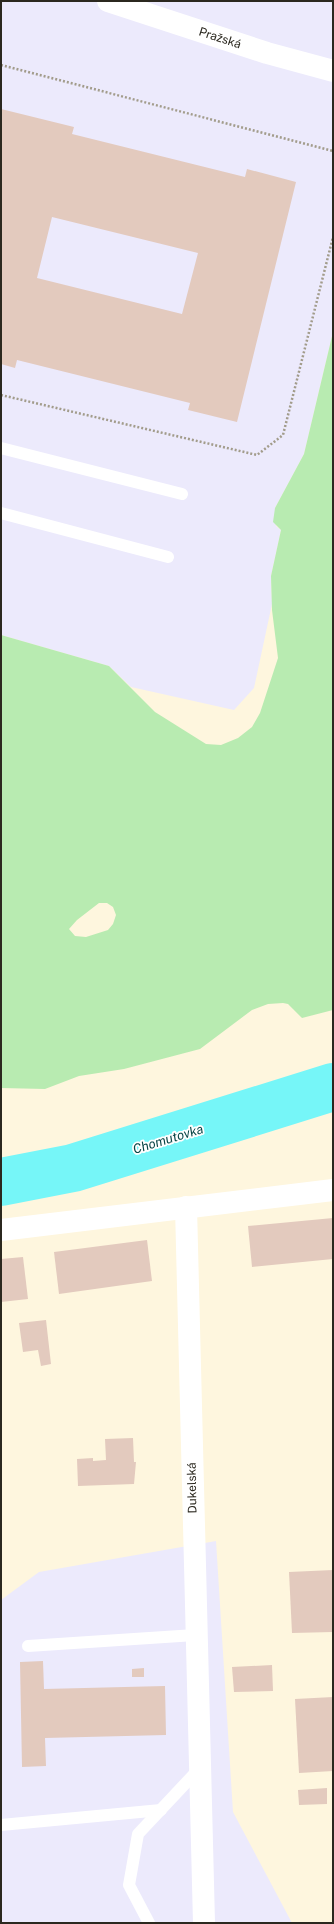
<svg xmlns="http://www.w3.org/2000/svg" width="334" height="1924" font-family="'Public Sans',sans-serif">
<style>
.industrial{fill:#eceafc}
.green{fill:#b8ebb1;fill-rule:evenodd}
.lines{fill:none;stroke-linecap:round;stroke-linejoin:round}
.river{stroke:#76f6f8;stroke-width:48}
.building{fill:#e3cabe;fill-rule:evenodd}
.path{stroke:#a29c8b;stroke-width:2.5;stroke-dasharray:2 2;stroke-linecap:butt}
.lane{stroke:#fff;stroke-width:12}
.street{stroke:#fff;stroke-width:22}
.secondary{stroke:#fff;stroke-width:22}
.labels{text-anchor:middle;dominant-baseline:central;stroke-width:3.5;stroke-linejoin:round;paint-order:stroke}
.street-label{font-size:12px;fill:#2b281f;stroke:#fff}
.water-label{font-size:13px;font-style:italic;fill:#074445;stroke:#fff}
</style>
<rect width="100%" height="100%" fill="#fef6de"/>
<g class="industrial">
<polygon points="1,1 333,1 333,332 304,454 275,508 276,526 281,530 271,576 272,604 254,688 234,710 131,687 109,666 1,635"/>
<polygon points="216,1541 233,1812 292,1923 1,1923 1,1600 39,1572"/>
</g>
<path class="green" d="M333,332V1010L302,1018L288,1004L283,1003L268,1004L252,1010L200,1049L124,1069L79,1076L45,1089L1,1088V635L109,666L155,712L206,744L221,745L238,738L252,727L260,713L278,658L272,610L271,576L281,530L273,522L275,508L304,454ZM99,903H107L113,907L116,915L113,924L108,930L86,937L75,936L69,929L77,920Z"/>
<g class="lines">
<polyline class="river" points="1,1182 73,1168 333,1087"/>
</g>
<g class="building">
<path d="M1,109L74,127L72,134L245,177L247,169L296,182L237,422L188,410L190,403L17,360L15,368L1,364ZM52,217L198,253L182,314L37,278Z"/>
<polygon points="333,1218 333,1259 252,1267 248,1226"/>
<polygon points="147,1240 152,1281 59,1294 54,1252"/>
<polygon points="23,1257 28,1299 1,1302 1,1259"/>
<polygon points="46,1320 51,1364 41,1366 38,1350 23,1352 19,1323"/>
<polygon points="133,1438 134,1462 136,1462 134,1484 78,1486 77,1459 93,1458 93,1461 106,1460 105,1439"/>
<polygon points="333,1570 333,1632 292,1633 289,1572"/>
<polygon points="43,1661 44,1689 165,1686 166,1735 45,1738 46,1766 22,1767 20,1662"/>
<polygon points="272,1665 273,1691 234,1692 232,1667"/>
<polygon points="144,1668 144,1677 132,1677 132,1669"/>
<polygon points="333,1697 333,1771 299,1773 295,1699"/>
<polygon points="327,1788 327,1804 299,1805 298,1790"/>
</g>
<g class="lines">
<g class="path">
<polyline points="1,65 333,151"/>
<polyline points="1,395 257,455 283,435 333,237"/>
</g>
<g class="lane">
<polyline points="1,448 182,494"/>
<polyline points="1,513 168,557"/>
<polyline points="28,1646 195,1635"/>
<polyline points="1,1825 161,1810"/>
<polyline points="149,1923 129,1885 138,1834 199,1769"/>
</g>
<g class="street">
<polyline points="108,1 267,53 333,71"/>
<polyline points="186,1207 204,1923"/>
</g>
<polyline class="secondary" points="1,1230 333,1190"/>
</g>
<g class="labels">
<g class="street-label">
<text transform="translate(220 38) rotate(18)">Pražská</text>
<text transform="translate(192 1488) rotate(-91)">Dukelská</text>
</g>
<g class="water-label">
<text transform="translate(168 1139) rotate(-17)">Chomutovka</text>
</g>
</g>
<rect width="334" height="1924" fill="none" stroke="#2b281f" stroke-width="4"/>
</svg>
